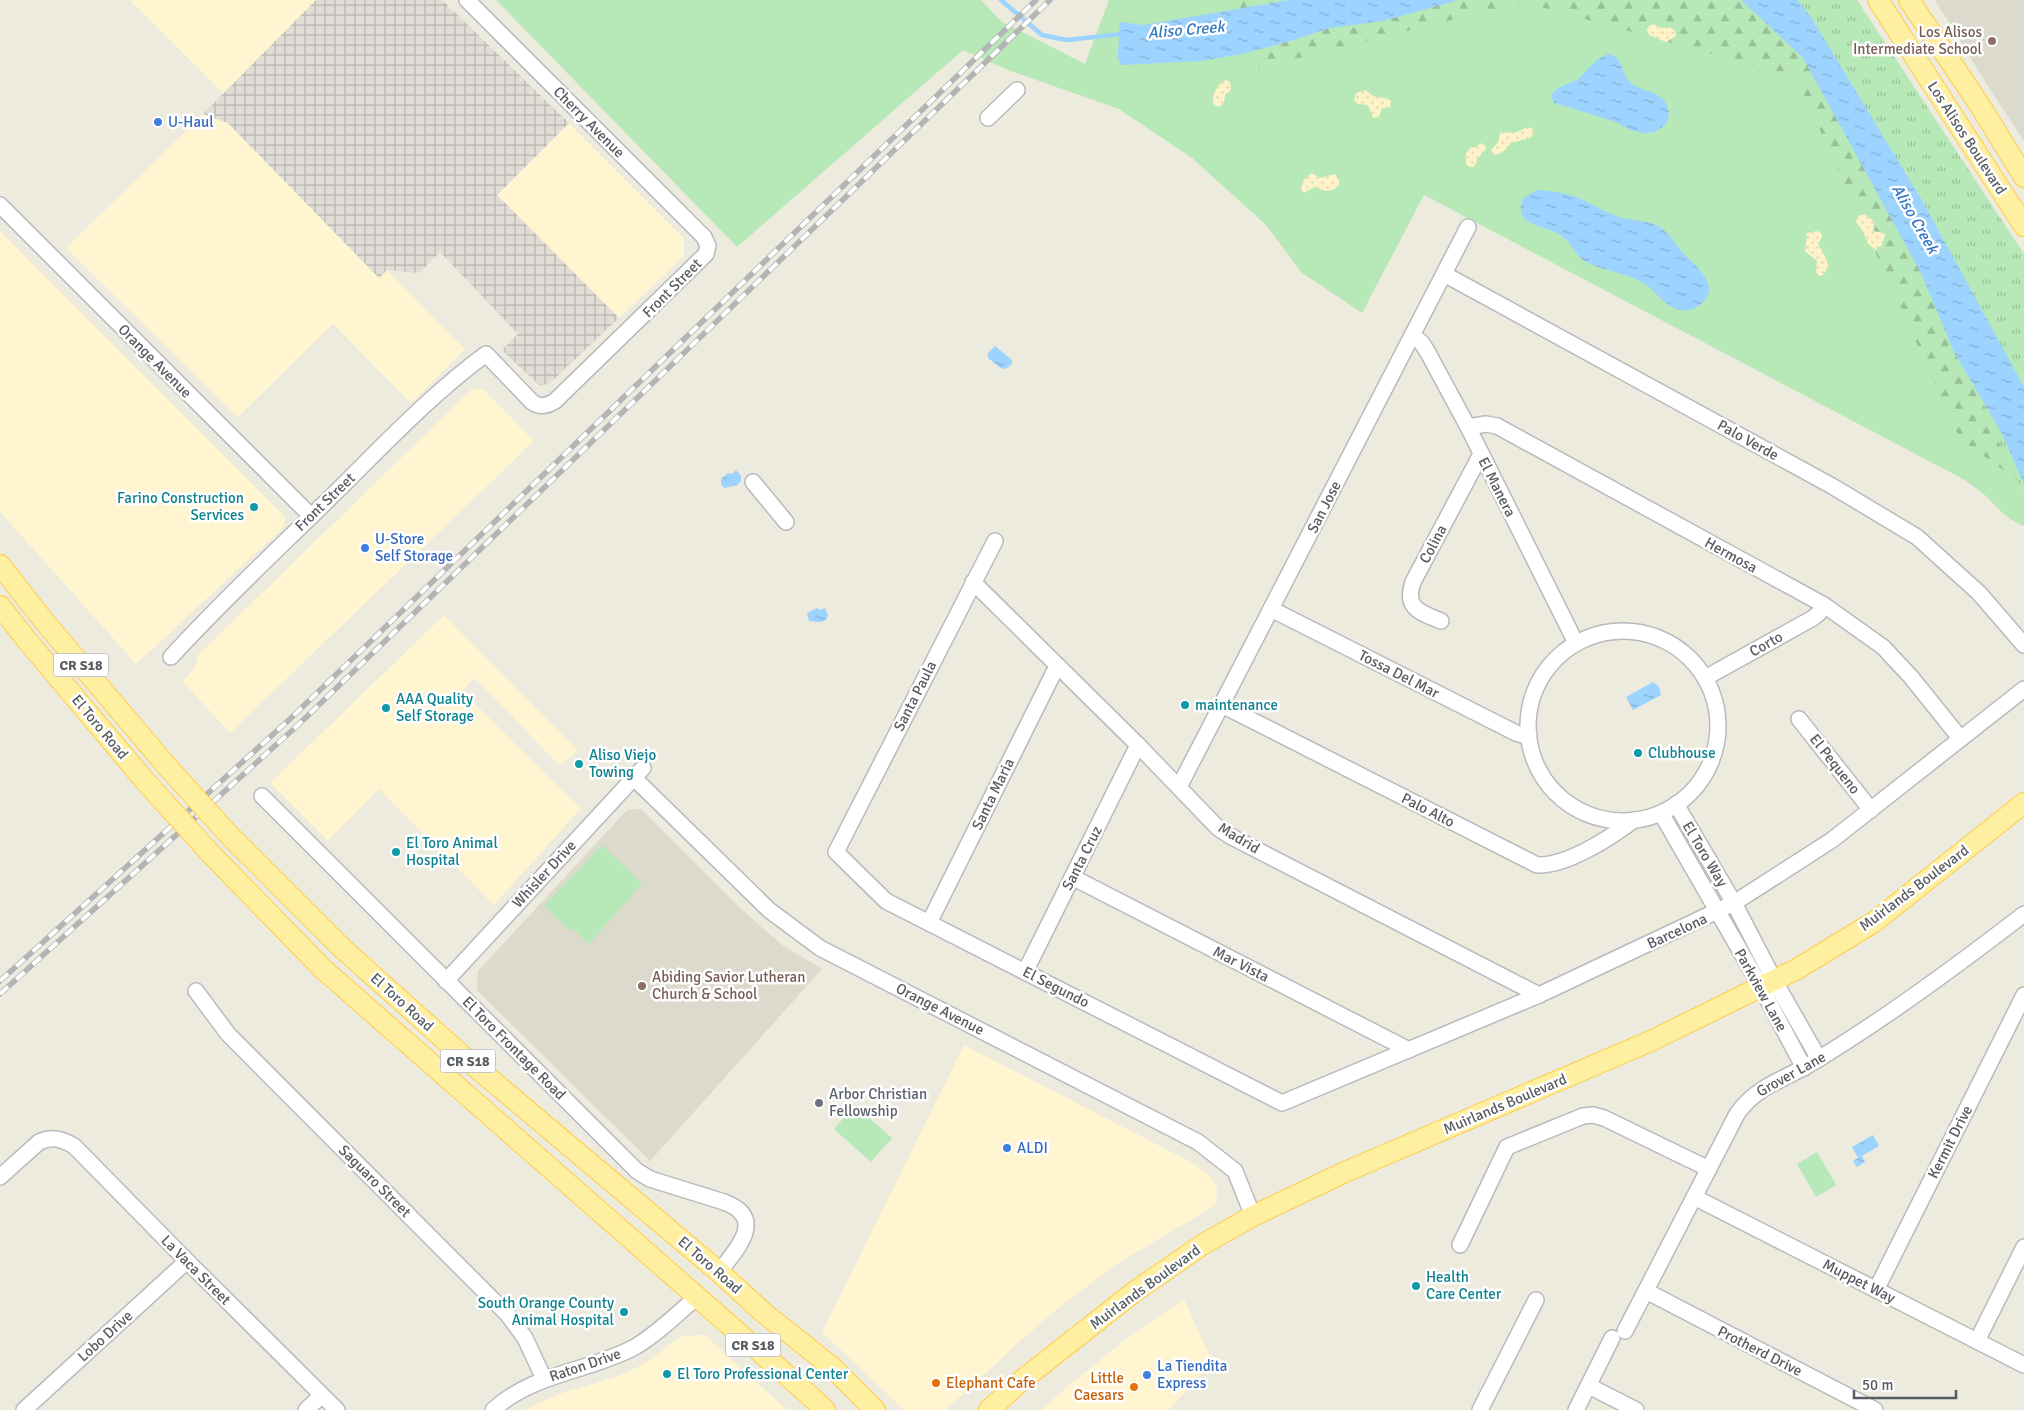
<svg xmlns="http://www.w3.org/2000/svg" width="2024" height="1410" font-family="Signika,sans-serif">
<style>
.commercial{fill:#fff5d1}
.industrial{fill:url(#industrial-grid)}
.education{fill:#dcd9cd}
.grass{fill:#b7e8b7}
.forest{fill:url(#forest-firs)}
.sand{fill:url(#sand-dots)}
.park{fill:url(#park-tufts)}
.water{fill:url(#water-ripples)}
.lines{fill:none;stroke-linecap:round;stroke-linejoin:round}
.stream{stroke:#9cd3ff;stroke-width:4.5}
.minor-casing{stroke:#b7babf;stroke-width:18}
.major-casing{stroke:#ffcc45;stroke-width:22}
.minor{stroke:#fff;stroke-width:15}
.major{stroke:#fff0a1;stroke-width:20}
.rail-casing{stroke:#b3b4b4;stroke-width:5.5}
.rail{stroke:#fff;stroke-width:4;stroke-dasharray:11;stroke-linecap:butt}
.major-bridge-casing{stroke:#ffcc45;stroke-width:22;stroke-linecap:butt}
.major-bridge{stroke:#fff0a1;stroke-width:20}
.education-dot{fill:#8d6e63;stroke:#fff;stroke-width:2}
.shop-dot{fill:#3f7fe0;stroke:#fff;stroke-width:2}
.culture-dot{fill:#0f9aa8;stroke:#fff;stroke-width:2}
.worship-dot{fill:#6b7280;stroke:#fff;stroke-width:2}
.food-dot{fill:#e8710a;stroke:#fff;stroke-width:2}
.labels{text-anchor:middle;dominant-baseline:central;stroke-width:5;stroke-linejoin:round;paint-order:stroke}
.shield{fill:#fff;stroke:#898d90;stroke-width:1}
.shield-label{font-size:14px;font-weight:bold;fill:#575c61}
.education-label{font-size:15px;fill:#785e54;stroke:#fff;text-anchor:end}
.shop-label{font-size:15px;fill:#366cbe;stroke:#fff;text-anchor:start}
.street-label{font-size:15px;fill:#575c61;stroke:#fff}
.culture-label{font-size:15px;fill:#0d838f;stroke:#fff;text-anchor:start}
.worship-label{font-size:15px;fill:#5b616d;stroke:#fff;text-anchor:start}
.food-label{font-size:15px;fill:#c56008;stroke:#fff;text-anchor:end}
.water-label{font-size:16px;font-style:italic;fill:#3178c5;stroke:#fff}
</style>
<defs>
<pattern id="industrial-grid" width="8" height="8" patternUnits="userSpaceOnUse" patternTransform="scale(1.25)"><rect width="8" height="8" fill="#e0ddd6"/><path d="M0 4h8M4 0v8" fill="none" stroke="#b8b6b1"/></pattern>
<pattern id="forest-firs" width="22" height="20" patternUnits="userSpaceOnUse" patternTransform="scale(1.25)"><rect width="22" height="20" fill="#b7e8b7"/><path d="M5 1l3.5 6h-7zM16 11l3.5 6h-7z" fill="#98bf98"/></pattern>
<pattern id="sand-dots" width="8" height="8" patternUnits="userSpaceOnUse" patternTransform="scale(1.25)"><rect width="8" height="8" fill="#fef2c8"/><path d="M2 2h.1M6 6h.1" fill="none" stroke="#dcd2ae" stroke-width="1.8" stroke-linecap="round"/></pattern>
<pattern id="park-tufts" width="24" height="20" patternUnits="userSpaceOnUse" patternTransform="scale(1.25)"><rect width="24" height="20" fill="#b7e8b7"/><path d="M3 7l-1-3M5 7V3M7 7l1-3M15 17l-1-3M17 17v-4M19 17l1-3" fill="none" stroke="#98bf98"/></pattern>
<pattern id="water-ripples" width="26" height="14" patternUnits="userSpaceOnUse" patternTransform="scale(1.25)"><rect width="26" height="14" fill="#9cd3ff"/><path d="M2 4q2-2 4 0t4 0M15 11q2-2 4 0t4 0" fill="none" stroke="#82aed2"/></pattern>
</defs>
<rect width="100%" height="100%" fill="#edeade"/>
<g class="commercial">
<polygon points="129,0 316,0 224,94"/>
<polygon points="203,114 228,123 379,278 387,270 465,349 411,403 333,324 238,417 66,248"/>
<polygon points="569,123 684,238 684,256 619,318 497,195"/>
<polygon points="0,231 285,517 284,526 281,530 136,664 0,512"/>
<polygon points="472,389 483,389 534,441 230,733 182,681 195,668 198,655"/>
<polygon points="444,615 578,750 560,766 475,678 462,691 525,754 581,808 494,905 379,789 328,841 270,783"/>
<polygon points="964,1045 1193,1163 1210,1176 1217,1188 1216,1205 1117,1264 1056,1310 1019,1342 946,1410 904,1410 822,1332"/>
<polygon points="1184,1299 1213,1363 1168,1410 1041,1410 1068,1386 1127,1338"/>
<polygon points="705,1335 787,1410 525,1410 556,1395 615,1377 638,1367 658,1354 681,1336"/>
</g>
<polygon class="industrial" points="316,0 442,0 569,123 497,195 619,318 549,384 539,385 502,350 518,334 440,252 419,273 387,270 379,278 228,123 203,114"/>
<g class="education">
<polygon points="1935,0 2024,0 2024,141 1986,83"/>
<polygon points="641,809 742,910 782,945 822,969 650,1161 477,990 478,971 627,810"/>
</g>
<g class="grass">
<path d="M496,0H981L1002,22L1085,64L1109,0H1797L2024,496V526C2007,520 1998,508 1986,496C1979,490 1970,484 1963,479L1424,195L1362,313L1301,272L1266,225L1192,158L1119,109L1008,70L963,50L737,247Z"/>
<polygon points="602,845 642,884 589,944 574,929 571,932 544,906"/>
<polygon points="855,1105 892,1138 871,1162 834,1129"/>
<polygon points="1817,1152 1836,1185 1816,1197 1797,1164"/>
</g>
<polygon class="forest" points="1246,0 1829,0 2024,485 1960,439 1796,77 1522,2 1259,68 1239,2"/>
<g class="sand">
<polygon points="1653,24 1661,28 1670,27 1675,31 1676,36 1666,42 1649,35 1646,28"/>
<path d="M1226,80L1230,82L1231,90L1225,95L1224,103L1219,107L1213,104C1212,95 1217,83 1226,80Z"/>
<path d="M1366,90C1377,102 1381,94 1391,101L1390,108H1382L1379,117L1373,118L1368,105L1358,104L1354,100L1356,93Z"/>
<polygon points="1528,127 1532,128 1534,133 1530,138 1511,143 1504,151 1496,155 1491,153 1491,150 1498,142 1500,133 1517,132"/>
<polygon points="1481,143 1485,146 1486,149 1478,158 1474,167 1470,167 1466,164 1466,153 1471,147 1474,148"/>
<polygon points="1312,173 1320,178 1335,174 1339,180 1339,185 1333,190 1326,191 1314,187 1304,193 1301,190 1303,180"/>
<polygon points="1864,214 1874,221 1873,231 1884,233 1885,236 1882,245 1876,250 1868,244 1863,231 1856,222 1858,216"/>
<polygon points="1817,231 1821,233 1822,237 1818,244 1824,254 1829,267 1823,275 1819,276 1816,272 1817,261 1805,251 1807,233"/>
</g>
<polygon class="park" points="1797,0 1857,0 2024,254 2024,496 2000,445 1954,330"/>
<g class="water">
<polygon points="1289,0 1459,0 1383,21 1330,28 1291,41 1242,54 1201,61 1121,65 1118,59 1118,53 1120,22 1143,25"/>
<polygon points="1741,0 1797,0 1811,17 1923,202 2024,387 2024,484 2001,432 1954,352 1921,273 1803,58"/>
<path d="M1610,54C1624,59 1620,70 1629,81C1639,92 1656,89 1665,102C1676,118 1662,134 1645,133C1635,133 1625,127 1616,122L1554,103L1551,96C1557,85 1568,85 1578,79C1588,71 1596,56 1610,54Z"/>
<path d="M1537,190C1552,190 1572,194 1585,201C1596,206 1606,213 1619,217C1634,222 1653,219 1665,231C1673,239 1679,249 1687,257C1699,269 1720,286 1702,303C1696,309 1689,311 1681,310C1666,308 1657,292 1645,284C1626,272 1607,272 1588,263C1577,258 1572,244 1562,236C1546,224 1512,228 1523,198Z"/>
<polygon points="995,346 1012,360 1012,364 1007,368 1002,369 988,358 988,353"/>
<polygon points="736,470 741,476 741,481 737,485 724,488 721,484 721,479 728,473 732,474"/>
<polygon points="817,608 820,610 825,608 828,615 826,620 821,622 809,621 807,613"/>
<polygon points="1653,682 1659,687 1661,695 1633,710 1626,697"/>
<polygon points="1873,1135 1879,1146 1862,1156 1865,1162 1857,1167 1853,1161 1858,1158 1852,1147"/>
</g>
<g class="lines">
<polyline class="stream" points="1001,0 1042,35 1066,40 1123,34"/>
<defs>
<g id="minor">
<polyline points="988,118 1017,90"/>
<polyline points="0,205 311,516"/>
<polyline points="1444,274 1832,486 1917,537 1979,593 2024,645"/>
<polyline points="1412,335 1421,342 1427,351 1468,427 1576,643"/>
<polyline points="1468,427 1486,424 1497,426 1824,605 1883,647 1911,677 1960,738"/>
<polyline points="753,482 786,522"/>
<polyline points="995,541 836,852 886,901 1282,1103 1539,995 1734,903 1832,840 2024,689"/>
<polyline points="973,582 1138,745 1218,828 1230,836 1539,995"/>
<polyline points="1271,609 1516,733 1522,735 1529,734"/>
<path d="M1441,621C1420,612 1404,609 1413,582L1481,454"/>
<circle cx="1623" cy="726" r="95"/>
<path d="M171,657C222,601 276,551 330,498C380,449 429,396 486,354L532,402C540,408 547,406 555,401L706,254L708,246L704,237L467,0"/>
<polyline points="1705,678 1813,618 1819,613 1824,605"/>
<path d="M1222,705L1537,865C1567,866 1610,838 1634,820"/>
<polyline points="1799,719 1871,810"/>
<polyline points="634,778 769,910 820,948 1198,1142 1235,1171 1253,1216"/>
<polyline points="1179,787 1468,227"/>
<path d="M262,796L637,1171L650,1179L724,1202C767,1218 737,1249 719,1272"/>
<polyline points="1676,804 1734,903 1774,980 1819,1059"/>
<polyline points="1661,813 1761,987 1804,1068"/>
<polyline points="1072,877 1409,1050"/>
<polyline points="929,923 1057,666"/>
<polyline points="1025,972 1138,745"/>
<polyline points="446,981 643,768"/>
<polyline points="196,991 228,1034 508,1315 525,1338 544,1379"/>
<path d="M0,1177L39,1142C52,1136 62,1139 74,1146L187,1261L337,1410"/>
<polyline points="1694,1197 2024,1365"/>
<polyline points="1460,1245 1507,1147 1583,1116 1593,1115 1604,1118 1709,1169"/>
<polyline points="1876,1290 2024,995"/>
<polyline points="1646,1291 1875,1410"/>
<path d="M1625,1331L1737,1114C1754,1089 1779,1081 1805,1067C1819,1059 1833,1050 1847,1041C1908,1002 1967,958 2024,914"/>
<polyline points="1977,1341 2024,1247"/>
<polyline points="1589,1386 1636,1410"/>
<polyline points="24,1410 187,1261"/>
<polyline points="306,1410 321,1396"/>
<path d="M493,1410C532,1374 585,1372 631,1349C652,1339 679,1312 697,1297"/>
<polyline points="1480,1410 1536,1300"/>
<polyline points="1576,1410 1612,1338"/>
</g>
<g id="major">
<polyline points="1878,0 2024,226"/>
<polyline points="1909,0 1979,104 2024,177"/>
<polyline points="0,565 44,621 165,764"/>
<polyline points="0,606 25,638 145,781"/>
<polyline points="230,836 343,949 465,1058 719,1272 764,1313 832,1367 875,1410"/>
<polyline points="210,853 323,969 808,1394 825,1410"/>
<polyline points="989,1410 1021,1381 1134,1292 1205,1243 1253,1216 1345,1172 1653,1040 1797,969 1874,922 2024,803"/>
</g>
</defs>
<use href="#minor" class="minor-casing"/>
<use href="#major" class="major-casing"/>
<use href="#minor" class="minor"/>
<use href="#major" class="major"/>
<defs>
<g id="rail">
<polyline points="0,981 290,719 1036,0"/>
<polyline points="0,994 297,726 1050,0"/>
</g>
</defs>
<use href="#rail" class="rail-casing"/>
<use href="#rail" class="rail"/>
<defs>
<g id="major-bridge">
<polyline points="165,764 230,836"/>
<polyline points="145,781 210,853"/>
</g>
</defs>
<use href="#major-bridge" class="major-bridge-casing"/>
<use href="#major-bridge" class="major-bridge"/>
</g>
<g class="education-dot">
<circle cx="1992" cy="41" r="5"/>
<circle cx="642" cy="986" r="5"/>
</g>
<g class="shop-dot">
<circle cx="158" cy="122" r="5"/>
<circle cx="365" cy="548" r="5"/>
<circle cx="1007" cy="1148" r="5"/>
<circle cx="1147" cy="1375" r="5"/>
</g>
<g class="culture-dot">
<circle cx="254" cy="507" r="5"/>
<circle cx="1185" cy="705" r="5"/>
<circle cx="386" cy="708" r="5"/>
<circle cx="1638" cy="753" r="5"/>
<circle cx="579" cy="764" r="5"/>
<circle cx="396" cy="852" r="5"/>
<circle cx="1416" cy="1286" r="5"/>
<circle cx="624" cy="1312" r="5"/>
<circle cx="667" cy="1374" r="5"/>
</g>
<circle class="worship-dot" cx="819" cy="1103" r="5"/>
<g class="food-dot">
<circle cx="936" cy="1383" r="5"/>
<circle cx="1134" cy="1387" r="5"/>
</g>
<g class="labels">
<g class="shield">
<rect x="53.5" y="653.5" width="55" height="23" rx="4"/>
<rect x="440.5" y="1049.5" width="55" height="23" rx="4"/>
<rect x="725.5" y="1333.5" width="55" height="23" rx="4"/>
</g>
<g class="shield-label">
<text x="81" y="665">CR S18</text>
<text x="468" y="1061">CR S18</text>
<text x="753" y="1345">CR S18</text>
</g>
<g class="education-label">
<text x="1982" y="32">Los Alisos<tspan x="1982" dy="17">Intermediate School</tspan></text>
<text x="652" y="977" text-anchor="start">Abiding Savior Lutheran<tspan x="652" dy="17">Church &amp; School</tspan></text>
</g>
<g class="shop-label">
<text x="168" y="122">U-Haul</text>
<text x="375" y="539">U-Store<tspan x="375" dy="17">Self Storage</tspan></text>
<text x="1017" y="1148">ALDI</text>
<text x="1157" y="1366">La Tiendita<tspan x="1157" dy="17">Express</tspan></text>
</g>
<g class="street-label">
<text transform="translate(589 122) rotate(45)">Cherry Avenue</text>
<text transform="translate(1967 138) rotate(57)">Los Alisos Boulevard</text>
<text transform="translate(672 288) rotate(-45)">Front Street</text>
<text transform="translate(155 361) rotate(45)">Orange Avenue</text>
<text transform="translate(1748 440) rotate(29)">Palo Verde</text>
<text transform="translate(1497 487) rotate(63)">El Manera</text>
<text transform="translate(325 502) rotate(-44)">Front Street</text>
<text transform="translate(1324 507) rotate(-63)">San Jose</text>
<text transform="translate(1433 544) rotate(-62)">Colina</text>
<text transform="translate(1731 555) rotate(29)">Hermosa</text>
<text transform="translate(1766 644) rotate(-29)">Corto</text>
<text transform="translate(1399 674) rotate(27)">Tossa Del Mar</text>
<text transform="translate(915 696) rotate(-63)">Santa Paula</text>
<text transform="translate(100 727) rotate(50)">El Toro Road</text>
<text transform="translate(1835 764) rotate(52)">El Pequeno</text>
<text transform="translate(993 794) rotate(-64)">Santa Maria</text>
<text transform="translate(1428 810) rotate(27)">Palo Alto</text>
<text transform="translate(1239 838) rotate(31)">Madrid</text>
<text transform="translate(1705 854) rotate(59)">El Toro Way</text>
<text transform="translate(1082 858) rotate(-63)">Santa Cruz</text>
<text transform="translate(544 874) rotate(-47)">Whisler Drive</text>
<text transform="translate(1914 888) rotate(-37)">Muirlands Boulevard</text>
<text transform="translate(1677 931) rotate(-25)">Barcelona</text>
<text transform="translate(1241 964) rotate(27)">Mar Vista</text>
<text transform="translate(1056 987) rotate(27)">El Segundo</text>
<text transform="translate(1761 990) rotate(61)">Parkview Lane</text>
<text transform="translate(402 1002) rotate(42)">El Toro Road</text>
<text transform="translate(940 1009) rotate(27)">Orange Avenue</text>
<text transform="translate(514 1048) rotate(45)">El Toro Frontage Road</text>
<text transform="translate(1791 1074) rotate(-29)">Grover Lane</text>
<text transform="translate(1505 1104) rotate(-23)">Muirlands Boulevard</text>
<text transform="translate(1950 1142) rotate(-63)">Kermit Drive</text>
<text transform="translate(375 1181) rotate(45)">Saguaro Street</text>
<text transform="translate(710 1265) rotate(41)">El Toro Road</text>
<text transform="translate(196 1270) rotate(45)">La Vaca Street</text>
<text transform="translate(1859 1281) rotate(27)">Muppet Way</text>
<text transform="translate(1145 1287) rotate(-36)">Muirlands Boulevard</text>
<text transform="translate(105 1336) rotate(-42)">Lobo Drive</text>
<text transform="translate(1760 1351) rotate(27)">Protherd Drive</text>
<text transform="translate(585 1365) rotate(-19)">Raton Drive</text>
</g>
<g class="culture-label">
<text x="244" y="498" text-anchor="end">Farino Construction<tspan x="244" dy="17">Services</tspan></text>
<text x="396" y="699">AAA Quality<tspan x="396" dy="17">Self Storage</tspan></text>
<text x="1195" y="705">maintenance</text>
<text x="1648" y="753">Clubhouse</text>
<text x="589" y="755">Aliso Viejo<tspan x="589" dy="17">Towing</tspan></text>
<text x="406" y="843">El Toro Animal<tspan x="406" dy="17">Hospital</tspan></text>
<text x="1426" y="1277">Health<tspan x="1426" dy="17">Care Center</tspan></text>
<text x="614" y="1303" text-anchor="end">South Orange County<tspan x="614" dy="17">Animal Hospital</tspan></text>
<text x="677" y="1374">El Toro Professional Center</text>
</g>
<g class="worship-label">
<text x="829" y="1094">Arbor Christian<tspan x="829" dy="17">Fellowship</tspan></text>
</g>
<g class="food-label">
<text x="1124" y="1378">Little<tspan x="1124" dy="17">Caesars</tspan></text>
<text x="946" y="1383" text-anchor="start">Elephant Cafe</text>
</g>
<g class="water-label">
<text transform="translate(1186 30) rotate(-5)">Aliso Creek</text>
<text transform="translate(1915 219) rotate(60)">Aliso Creek</text>
</g>
</g>
<path d="M1854 1390v8h102v-8" fill="none" stroke="#575c61" stroke-width="2.5"/>
<text x="1862" y="1390" font-size="15" fill="#575c61" stroke="#ffffff" stroke-width="4" paint-order="stroke">50 m</text>
</svg>
